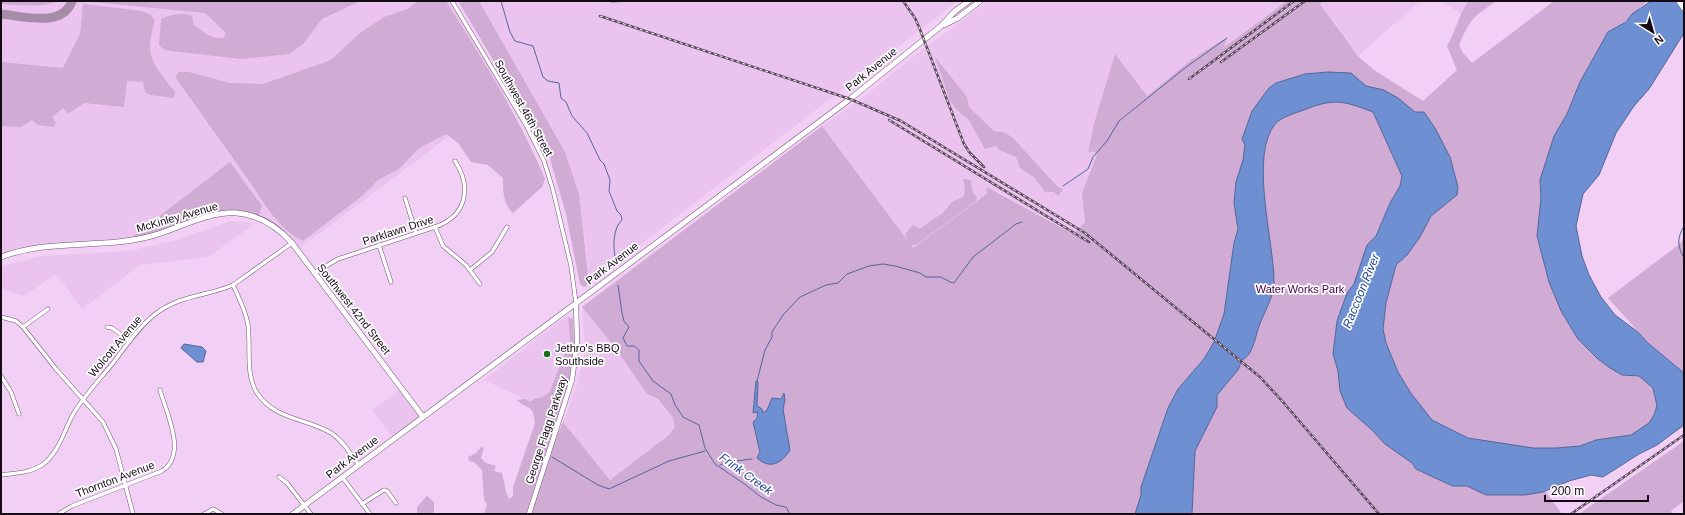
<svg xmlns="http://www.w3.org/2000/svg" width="1685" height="515" font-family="Arial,sans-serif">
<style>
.built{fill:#ebc3ef}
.green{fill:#d0abd4}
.water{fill:#6e8fd2;stroke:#53679a}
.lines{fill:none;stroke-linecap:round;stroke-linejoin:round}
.stream{stroke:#53679a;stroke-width:1}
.taxiway{stroke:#a78caa;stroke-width:9}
.minor-casing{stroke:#715374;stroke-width:4.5}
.tertiary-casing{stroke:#715374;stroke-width:5.5}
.secondary-casing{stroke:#715374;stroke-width:6}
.primary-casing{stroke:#715374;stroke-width:6}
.minor{stroke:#fff;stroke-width:3.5}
.tertiary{stroke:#fff;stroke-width:4.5}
.secondary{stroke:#fff;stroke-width:5}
.primary{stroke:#fff;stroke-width:5.5}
.rail-casing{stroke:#5c495e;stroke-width:2.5}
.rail{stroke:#fefefe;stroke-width:1;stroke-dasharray:3;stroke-linecap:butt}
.poi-dot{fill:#17701c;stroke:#fefefe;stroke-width:1.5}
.labels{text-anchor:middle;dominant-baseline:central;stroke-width:3.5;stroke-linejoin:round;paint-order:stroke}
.street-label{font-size:11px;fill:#150916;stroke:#fefefe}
.park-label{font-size:11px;fill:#47004f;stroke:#fefefe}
.poi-label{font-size:11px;fill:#150916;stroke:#fefefe;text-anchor:start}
.water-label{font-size:12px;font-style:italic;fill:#1f4292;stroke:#fefefe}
</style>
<rect width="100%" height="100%" fill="#f2cff5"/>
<g class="built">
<polygon points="1,1 452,1 507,93 297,250 284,235 252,216 226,214 140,239 66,244 1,257"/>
<polygon points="479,1 958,1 589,284 585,238 526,85"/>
<polygon points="988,1 1287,1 1134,114 1103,144 1092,166 1083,192 1085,222 1073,234 994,189 913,248 822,126 865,96 915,55"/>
<polygon points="1323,1 1420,1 1358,56 1320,3"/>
<polygon points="1442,1 1492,1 1469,19"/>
<polygon points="231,221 256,223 208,257 140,265 82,309 56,274 24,296 1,289 1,266 42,256 129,251 176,240"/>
<polygon points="582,307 680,427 610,480 563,422 576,388 585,353"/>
<polygon points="565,317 568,317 570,340 543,408 484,380"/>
<polygon points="402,388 423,417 394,439 372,410"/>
</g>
<g class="green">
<path d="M1,1H57C47,8 13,5 1,4Z"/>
<path d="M83,1H360L322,19L303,44L289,54L241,59L171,51L163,49L159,45L161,19C169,15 183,12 192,16L194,25C203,31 212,40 223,38L226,33L205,13Z"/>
<path d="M418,1H446C482,59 519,116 545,179L542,187L513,213C503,204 503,191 503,178L488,165L471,162L458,143L446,134L418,149L399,169L378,180L362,196L303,241C274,226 263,199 244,174C221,141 198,109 175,77L179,72H189L230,83L263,84L331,60L360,33L384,17L408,9Z"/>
<polygon points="458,1 479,1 565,152 579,194 589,284 584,287 580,284 566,214 548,152"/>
<path d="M1287,1H1323L1320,4L1358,56L1374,70L1423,101L1457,70L1447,46C1456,31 1458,15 1469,1H1496C1472,18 1471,18 1459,45L1463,53L1472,63L1554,1H1647L1604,41L1583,76L1589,91L1546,228L1664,397L1645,435L1524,462L1562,514H531L553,445L563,422L610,480L669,435L675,427L673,418L658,399L647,394L614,346L582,307L822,126L908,241L905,234L913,225L920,229L933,219L942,214L952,202L964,196L965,189L963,179L971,180L972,191L977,198L976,201L916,245H911L913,248L988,193L986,189L989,188L1073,234L1085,222L1082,193L1097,155L1094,151L1088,153L1094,124L1115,54L1147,96L1191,60L1224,39L1226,41L1223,48Z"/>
<path d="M83,4L142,11L151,15L155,21C143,57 154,65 175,92L174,98L150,95L145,92L143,82L127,81L124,107L84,103L68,114L63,108L52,117L56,123L54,127L38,125L32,120L21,127L1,126V62L63,68L80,34Z"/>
<polygon points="935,57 967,97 969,107 973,111 994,131 1003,132 1012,137 1056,185 1063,190 1058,196 1054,192 1045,192 1035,178 1020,168 1016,157 999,150 996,146 985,149 968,119 958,111 950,101"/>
<polygon points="230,162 262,206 258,218 226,214 127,241"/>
<polygon points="1684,234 1684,382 1608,298 1681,243"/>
<path d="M568,317L573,319L574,344L570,379L526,514H484L487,504L484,500L482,470L474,462L469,461L468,457L476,453L481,447L484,448L481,458L486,463L496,466L494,471L502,473L506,492L509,499L513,496V487L535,423C533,402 526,410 517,400L525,399L530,402L535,398H541L549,393L570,340Z"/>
<polygon points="1684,441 1684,501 1671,511 1673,514 1579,514"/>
<polygon points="427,496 434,502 434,512 432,514 417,514 417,507"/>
</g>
<g class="water">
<path d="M1651,1H1684V33L1649,89L1634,106L1616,133L1599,175L1583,194L1576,226L1582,256L1589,275L1601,297L1615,315L1638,332L1648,343L1684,373V425L1657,445L1639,454L1603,477L1591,475L1569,481L1543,492L1525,495H1486L1467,486H1453L1446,483L1416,469L1412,463L1385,444L1372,430L1347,408L1340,391L1338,371L1333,354L1337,321L1347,293L1354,284L1367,245L1376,236L1390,203L1400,186L1402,176L1373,112C1341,100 1334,98 1301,111C1293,114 1282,117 1276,123C1248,154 1275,245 1274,284C1273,299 1263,314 1258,329C1255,339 1252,356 1242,360L1238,370L1217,395V407L1195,451L1192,514H1135L1141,495V487L1168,408L1178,389L1204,359L1214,342L1224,314L1234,243L1238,229L1234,203L1236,182L1243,160L1245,145L1242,139L1252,111L1269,88L1276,83L1305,74L1327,72L1351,73L1366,86L1384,90L1398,98L1415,112H1424L1435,128L1450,157L1458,187L1457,195L1431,216L1420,237L1407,255L1396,265L1386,303L1383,329L1386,343L1398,372L1410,392L1432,420L1468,438L1533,448H1557L1580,446L1596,440L1631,435L1649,423L1654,415L1657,406L1653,388L1639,376L1622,375L1610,368L1598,359L1578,339L1561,311L1549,282L1537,236L1541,198L1540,180L1554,136L1567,114L1580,82L1608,32L1626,22L1632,14Z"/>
<polygon points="184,344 202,347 206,351 203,362 197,362 181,348"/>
<path d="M756,381L758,382L757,406L762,409L763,413L767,410L772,398L781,399L784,393L785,400L783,409L790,450C782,463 770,470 757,458L760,452L753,422L757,418L758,412L753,413Z"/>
</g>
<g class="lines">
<g class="stream">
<path d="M501,1L510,32L515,41L533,46L543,77L548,81L559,83L561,98L566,102L572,116L587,133L600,160L604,164L610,180L609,191L617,211L621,215L622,220C613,228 613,246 615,257"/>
<polyline points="630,1 639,1"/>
<polyline points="612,2 628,1"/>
<polyline points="1063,186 1088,169 1093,157 1107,141 1119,121 1185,68 1227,38"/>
<path d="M1684,226C1677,238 1677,246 1684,258"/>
<polyline points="618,285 622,313 624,321 629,327 623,338 627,346 634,346 639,350 639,361 653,381 671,394 675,405 683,417 699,425 705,448 715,464 743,483 761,497 776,505 786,507 790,514"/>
<polyline points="757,381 765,350 772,337 772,332 783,315 800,297 826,285 838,283 847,274 869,266 883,264 895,266 920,273 926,277 941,277 950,282 954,283 973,257 1016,224 1022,222"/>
<polyline points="537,452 542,454"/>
<polyline points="552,457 598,485 609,489 669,461 705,451"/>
<polyline points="720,465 728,462 752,459"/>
</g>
<path class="taxiway" d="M1,14C22,16 63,28 72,1"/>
<defs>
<g id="minor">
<polyline points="452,1 526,125 544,161 553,190 571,266 576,303"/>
<polyline points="405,198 416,233"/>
<polyline points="435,227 443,246 466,265 480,284"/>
<polyline points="379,245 391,282"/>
<polyline points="470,270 492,252 507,227"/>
<path d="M314,273L338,259L435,227C467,216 472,187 455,161"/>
<path d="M233,285C239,298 246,311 248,325C251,347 245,374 257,393C275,420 306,418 331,433C343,440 350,454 359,465"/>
<polyline points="1,317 16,321 23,327 56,369 103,422 116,449 133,514"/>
<polyline points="23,327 48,309"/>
<polyline points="107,327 112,328 130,341"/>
<polyline points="1,376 11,392 19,414"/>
<path d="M1,475C15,473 30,473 42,465C60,452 64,429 75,411C86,394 100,379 113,363C126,346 138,328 154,315C181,294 205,297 233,285L292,243"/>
<polyline points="279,477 287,483 311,514"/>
<polyline points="342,477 370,514"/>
<polyline points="362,504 384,490 387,491 396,503"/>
<path d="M60,513L72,506L162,471C188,455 166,412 160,390"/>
<polyline points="204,514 213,509 222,514"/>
</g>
<polyline id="tertiary" points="529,514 572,380 577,342 576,303"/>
<g id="secondary">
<polyline points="944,25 958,18 980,1"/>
<path d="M1,257C51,238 104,250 155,235C181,227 210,211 237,213C260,215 277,226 292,243L423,417"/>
<polyline points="293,514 850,99 941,26 955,11 969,1"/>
</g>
<polyline id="primary" points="1679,1 1684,8"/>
</defs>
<use href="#minor" class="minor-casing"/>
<use href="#tertiary" class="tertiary-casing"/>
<use href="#secondary" class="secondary-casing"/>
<use href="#primary" class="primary-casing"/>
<use href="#minor" class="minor"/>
<use href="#tertiary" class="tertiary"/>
<use href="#secondary" class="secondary"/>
<use href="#primary" class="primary"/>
<defs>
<g id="rail">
<polyline points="903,1 915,18 919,27 964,144 970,153 984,167"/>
<polyline points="600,16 850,99 901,121 1085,233 1260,377 1283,402 1379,514"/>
<polyline points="1221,62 1305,1"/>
<polyline points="1189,79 1294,1"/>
<polyline points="889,120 1089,242"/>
<polyline points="1571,514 1684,435"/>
</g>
</defs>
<use href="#rail" class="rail-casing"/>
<use href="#rail" class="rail"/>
</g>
<circle class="poi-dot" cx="547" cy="354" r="4"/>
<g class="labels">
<g class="street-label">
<text transform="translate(871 69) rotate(-39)">Park Avenue</text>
<text transform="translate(524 108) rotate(61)">Southwest 46th Street</text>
<text transform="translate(177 217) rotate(-16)">McKinley Avenue</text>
<text transform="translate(398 230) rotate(-18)">Parklawn Drive</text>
<text transform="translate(612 263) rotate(-37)">Park Avenue</text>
<text transform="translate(354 309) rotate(52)">Southwest 42nd Street</text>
<text transform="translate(115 346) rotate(-50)">Wolcott Avenue</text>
<text transform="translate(546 430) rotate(-72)">George Flagg Parkway</text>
<text transform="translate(352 457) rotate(-37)">Park Avenue</text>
<text transform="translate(115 479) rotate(-21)">Thornton Avenue</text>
</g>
<g class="park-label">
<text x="1300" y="289">Water Works Park</text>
</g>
<g class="poi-label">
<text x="555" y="348">Jethro's BBQ<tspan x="555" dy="13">Southside</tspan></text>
</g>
<g class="water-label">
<text transform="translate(1361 291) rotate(-68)">Raccoon River</text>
<text transform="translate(746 474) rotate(36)">Frink Creek</text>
</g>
</g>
<rect width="1685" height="515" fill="none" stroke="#150916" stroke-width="4"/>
<g transform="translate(1653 32) rotate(143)" stroke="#fefefe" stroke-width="3" paint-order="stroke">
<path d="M0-3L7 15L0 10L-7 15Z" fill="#150916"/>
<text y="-6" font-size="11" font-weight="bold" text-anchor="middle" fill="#150916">N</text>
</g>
<path d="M1545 495v6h103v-6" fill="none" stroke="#150916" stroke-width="2"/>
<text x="1551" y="495" font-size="12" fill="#150916" stroke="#fefefe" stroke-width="3" paint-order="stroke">200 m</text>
</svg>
